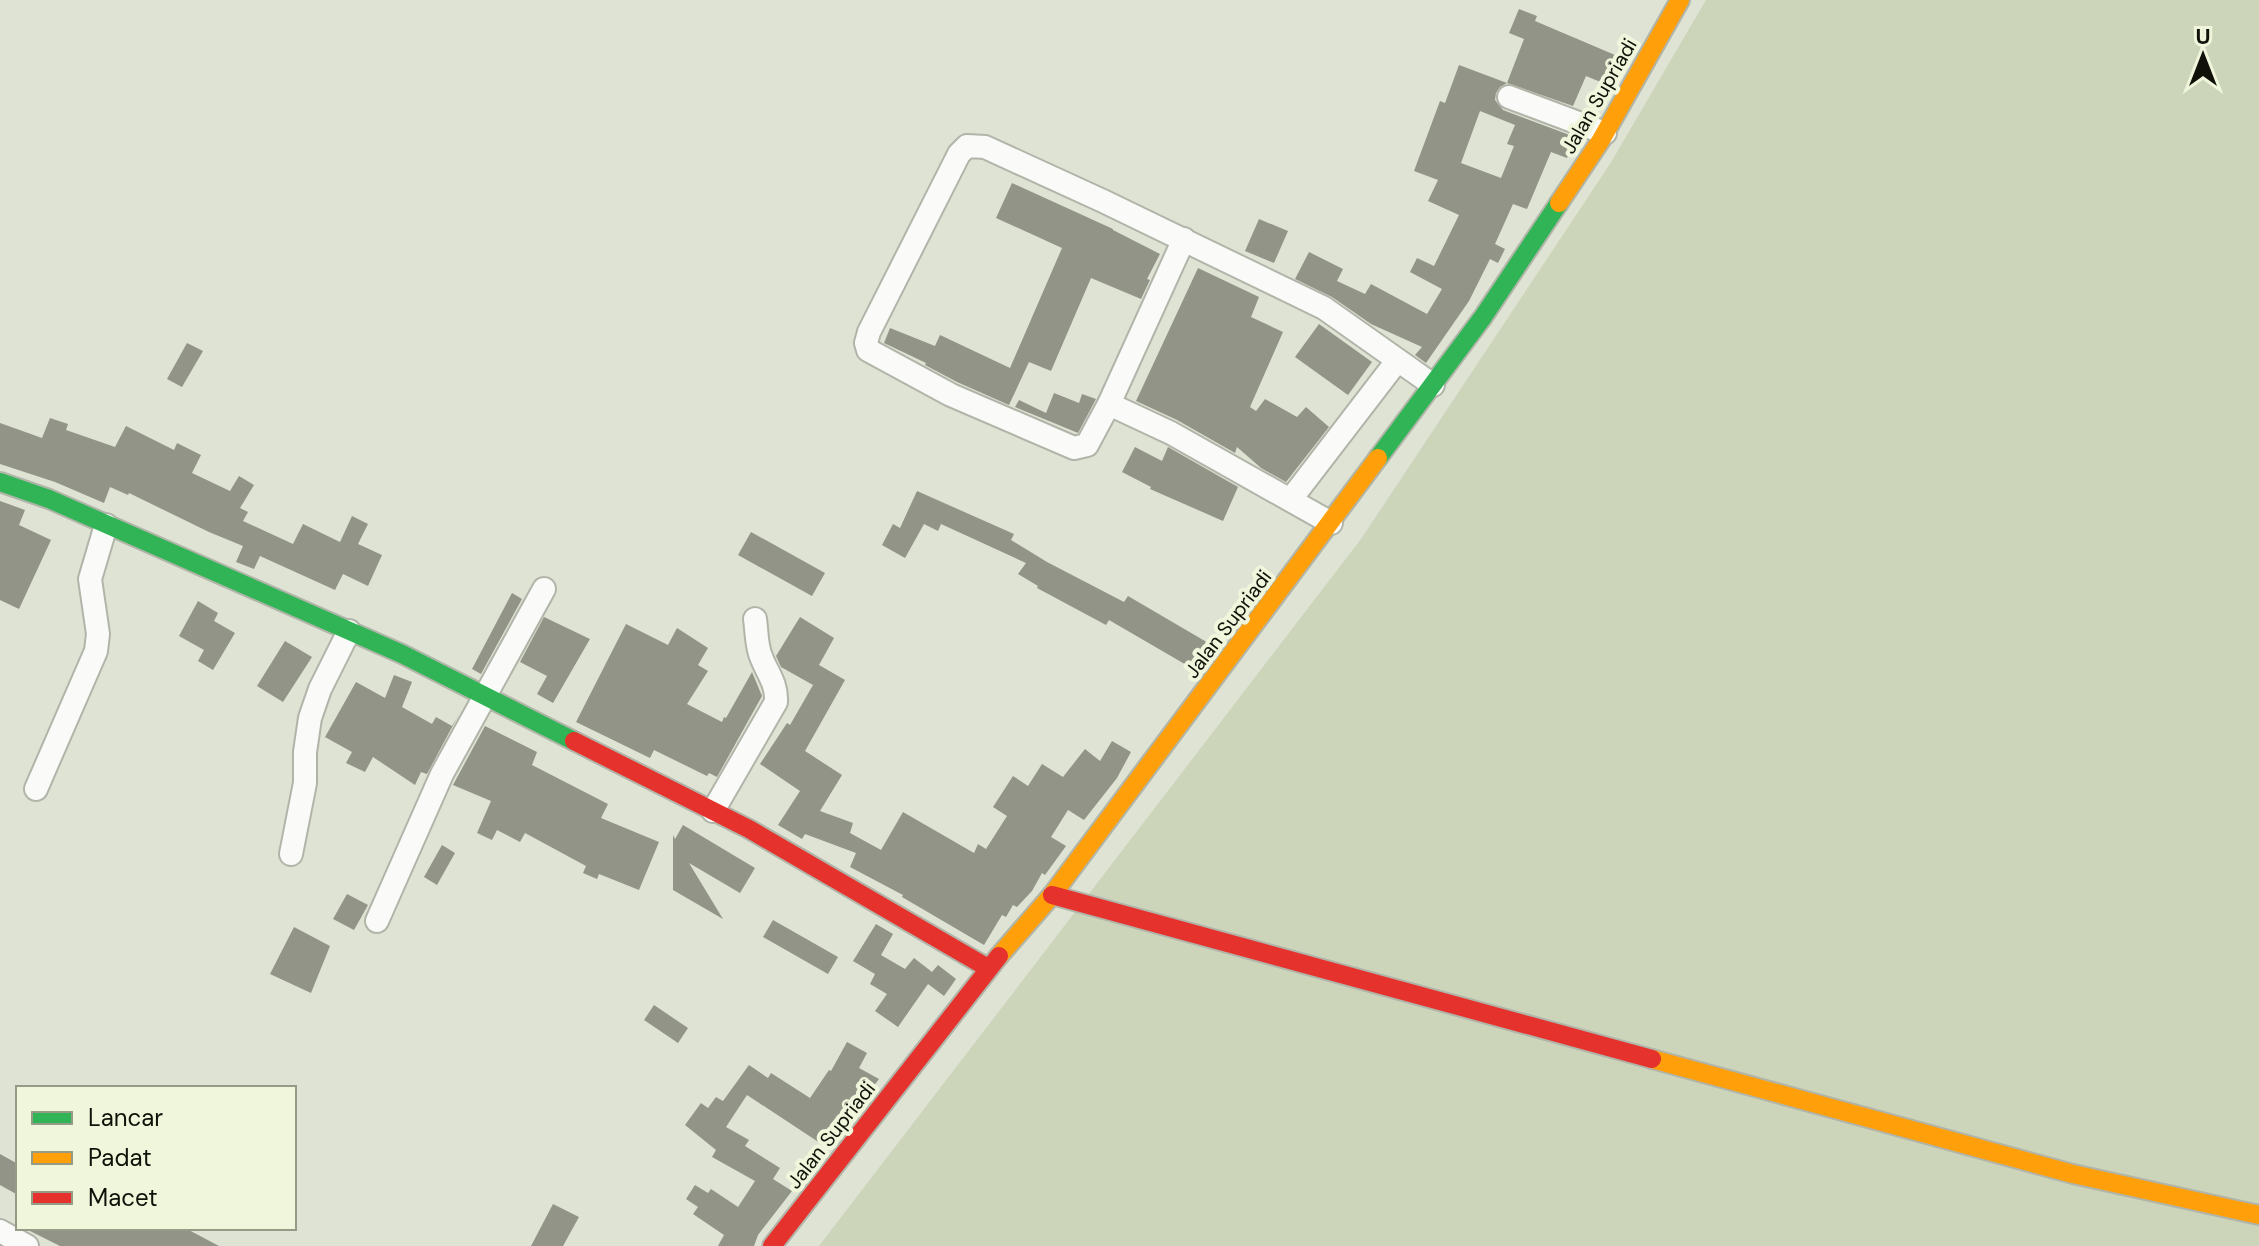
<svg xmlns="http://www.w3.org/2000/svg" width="2259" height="1246" font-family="'DM Sans',sans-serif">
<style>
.green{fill:#ccd4ba}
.building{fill:#919487;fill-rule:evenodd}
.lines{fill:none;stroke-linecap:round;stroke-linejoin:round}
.street-casing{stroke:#b1b5a9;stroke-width:26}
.fast-casing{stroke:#b1b5a9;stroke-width:22}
.slow-casing{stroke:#b1b5a9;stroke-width:22}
.jam-casing{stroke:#b1b5a9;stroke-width:22}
.street{stroke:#fafbf9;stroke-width:22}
.fast{stroke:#30b455;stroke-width:18}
.slow{stroke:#ff9f0a;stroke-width:18}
.jam{stroke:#e5322d;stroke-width:18}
.labels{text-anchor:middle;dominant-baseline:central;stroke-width:8;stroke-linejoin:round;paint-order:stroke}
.street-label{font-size:20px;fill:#101209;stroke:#eff6db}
</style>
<rect width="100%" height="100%" fill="#dee3d4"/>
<polygon class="green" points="1706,0 2259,0 2259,1246 819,1246 1361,539 1610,164"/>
<g class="building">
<polygon points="1519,9 1537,16 1535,21 1615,55 1603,83 1586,76 1573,106 1507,83 1524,39 1509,33"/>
<path d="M1459,65L1507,83L1500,87L1496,93L1495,100L1503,110L1575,137L1567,158L1551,152L1527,209L1513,204L1495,244L1505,249L1498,263L1490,259L1469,301L1426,363L1415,355L1422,347L1371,324L1332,297L1295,279L1309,252L1343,269L1337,281L1365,294L1371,284L1427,314L1442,289L1410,272L1417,258L1434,266L1459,215L1428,201L1438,180L1414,171L1440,101L1445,103ZM1480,111L1515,125L1507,144L1514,146L1501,178L1461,163Z"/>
<polygon points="1012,183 1113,229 1113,230 1160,254 1147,279 1150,280 1141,299 1091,278 1051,371 1029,362 1009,405 957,382 925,365 926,363 884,343 890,328 935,346 940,335 1010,368 1062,248 996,218"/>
<polygon points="1259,219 1288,231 1274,263 1245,251"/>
<polygon points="1198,268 1259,297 1251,317 1283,332 1250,407 1256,411 1265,399 1297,417 1306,407 1329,427 1286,482 1261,468 1237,447 1235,453 1177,420 1136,401"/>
<polygon points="1319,324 1372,362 1348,395 1295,357"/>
<polygon points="187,343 203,351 182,387 167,379"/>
<polygon points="1054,393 1079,403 1082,394 1096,399 1078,433 1015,407 1019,400 1046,413"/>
<polygon points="50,418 68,424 66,430 115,447 126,426 174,450 177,443 201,455 192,473 230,491 239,476 254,485 240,508 248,512 243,521 293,544 303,524 340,542 352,516 368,524 358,544 382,555 368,586 343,574 335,590 260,556 254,569 236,562 243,546 209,532 129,493 128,495 110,487 104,503 55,482 0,464 0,423 42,438"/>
<polygon points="1135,447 1162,461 1168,447 1238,487 1223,521 1150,489 1151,487 1122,472"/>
<polygon points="917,491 1014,534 1011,540 1047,562 1124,602 1128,596 1210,644 1195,670 1109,620 1106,625 1037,588 1038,586 1018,574 1026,563 941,524 938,531 924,524 905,558 882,545 893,524 900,528"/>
<polygon points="0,501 25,510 19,525 51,540 19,609 0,600"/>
<polygon points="751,532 825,573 812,596 738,555"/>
<polygon points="512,593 522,599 481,674 472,669"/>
<polygon points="198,601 218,613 214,621 235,633 213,670 198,661 204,650 179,636"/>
<polygon points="544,617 590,639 553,703 537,694 547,676 520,662"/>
<polygon points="800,617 834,638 819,665 845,680 805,751 842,775 820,811 853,823 850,833 881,850 903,812 974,853 978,844 986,849 1007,816 993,807 1013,776 1028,786 1042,764 1063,777 1085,749 1100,761 1112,741 1131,752 1117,778 1084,820 1068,810 1051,837 1066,846 1045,875 1042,873 1032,891 1017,907 1013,905 1006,917 1002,915 984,945 902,897 903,895 850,867 856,853 805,834 802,839 778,825 800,791 760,764 787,723 790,725 813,685 781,667 776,656"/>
<polygon points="626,624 668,645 677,628 708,648 698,665 708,671 687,704 722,722 724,717 726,718 752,672 762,696 717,777 709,773 707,776 654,750 650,758 576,722"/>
<polygon points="285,641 312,657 283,702 257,686"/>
<polygon points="394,675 412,682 402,707 432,724 436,717 452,726 459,714 427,774 421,772 415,785 373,757 365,772 346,763 352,752 325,737 356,682 385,698"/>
<polygon points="485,726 537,752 532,765 608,804 601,818 659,842 639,890 599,874 597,879 583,873 586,866 525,833 520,842 497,830 492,840 477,833 491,801 453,785"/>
<polygon points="683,825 755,868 740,893 689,863 723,919 673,890 673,835 675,839"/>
<polygon points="442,845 455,853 437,885 424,877"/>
<polygon points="347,894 368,905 354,930 333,919"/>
<polygon points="773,920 838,957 828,974 763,937"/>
<polygon points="876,924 893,934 881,955 905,969 914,958 932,972 938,965 956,979 944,996 928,984 898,1027 875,1011 887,994 870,984 875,974 853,961"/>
<polygon points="294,927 330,946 311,993 270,974"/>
<polygon points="654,1005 688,1028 678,1043 644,1020"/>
<polygon points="847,1042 867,1053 859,1068 879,1079 857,1108 847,1102 831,1127 838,1132 826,1147 747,1095 726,1127 749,1140 745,1146 780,1168 773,1179 792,1191 758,1235 754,1246 718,1246 724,1235 693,1214 698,1207 686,1199 695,1185 708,1193 711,1189 738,1207 755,1181 712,1157 716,1150 685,1125 701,1103 708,1108 716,1097 723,1101 749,1065 768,1078 771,1073 810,1098 829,1070 831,1071"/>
<polygon points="0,1154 18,1164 18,1195 0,1185"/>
<polygon points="553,1204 579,1217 563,1246 531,1246"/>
<polygon points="24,1228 185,1228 219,1246 60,1246"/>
</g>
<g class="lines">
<defs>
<g id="street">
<polyline points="1509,97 1605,133"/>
<polyline points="1184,239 1109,404 1171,433 1331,523"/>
<polyline points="1109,404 1087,445 1074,448 951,395 868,350 866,343 869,332 959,154 967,146 985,147 1103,201 1324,308 1433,385"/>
<polyline points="1291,499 1397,361"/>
<polyline points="36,789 96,651 98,634 90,579 106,525"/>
<path d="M713,811L776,702C777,684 768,674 762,659C756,647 757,632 755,619"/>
<polyline points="291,854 305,783 305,752 310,718 320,689 349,631"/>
<polyline points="377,921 442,774 544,589"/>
<polyline points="0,1231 27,1246"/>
</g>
<g id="fast">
<polyline points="1378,458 1483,317 1559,203"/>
<polyline points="0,482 49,499 402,654 574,741"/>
</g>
<g id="slow">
<polyline points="1559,203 1601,140 1680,0"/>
<polyline points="999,956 1052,895 1378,458"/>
<polyline points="1652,1059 2073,1174 2259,1215"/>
</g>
<g id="jam">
<polyline points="574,741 749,829 988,968"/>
<polyline points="1052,895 1652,1059"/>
<polyline points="772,1246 999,956"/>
</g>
</defs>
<use href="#street" class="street-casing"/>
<use href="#fast" class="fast-casing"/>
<use href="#slow" class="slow-casing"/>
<use href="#jam" class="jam-casing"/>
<use href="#street" class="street"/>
<use href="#fast" class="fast"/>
<use href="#slow" class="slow"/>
<use href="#jam" class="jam"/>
</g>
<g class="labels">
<g class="street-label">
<text transform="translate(1599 96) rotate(-60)">Jalan Supriadi</text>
<text transform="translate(1228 624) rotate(-53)">Jalan Supriadi</text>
<text transform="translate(831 1135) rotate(-52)">Jalan Supriadi</text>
</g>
</g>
<rect x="16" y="1086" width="280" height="144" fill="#eff6db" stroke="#969b87" stroke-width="2"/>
<rect x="32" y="1112" width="40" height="12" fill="#30b455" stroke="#969b87" stroke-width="2"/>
<text x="88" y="1126" font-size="24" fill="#101209">Lancar</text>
<rect x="32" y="1152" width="40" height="12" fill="#ff9f0a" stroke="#969b87" stroke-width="2"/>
<text x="88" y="1166" font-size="24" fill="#101209">Padat</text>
<rect x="32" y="1192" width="40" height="12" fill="#e5322d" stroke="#969b87" stroke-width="2"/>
<text x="88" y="1206" font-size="24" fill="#101209">Macet</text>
<g transform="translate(2203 56)" stroke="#eff6db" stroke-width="6" paint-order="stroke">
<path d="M0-6L14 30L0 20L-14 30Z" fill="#101209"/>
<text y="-12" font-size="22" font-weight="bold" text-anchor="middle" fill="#101209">U</text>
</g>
</svg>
